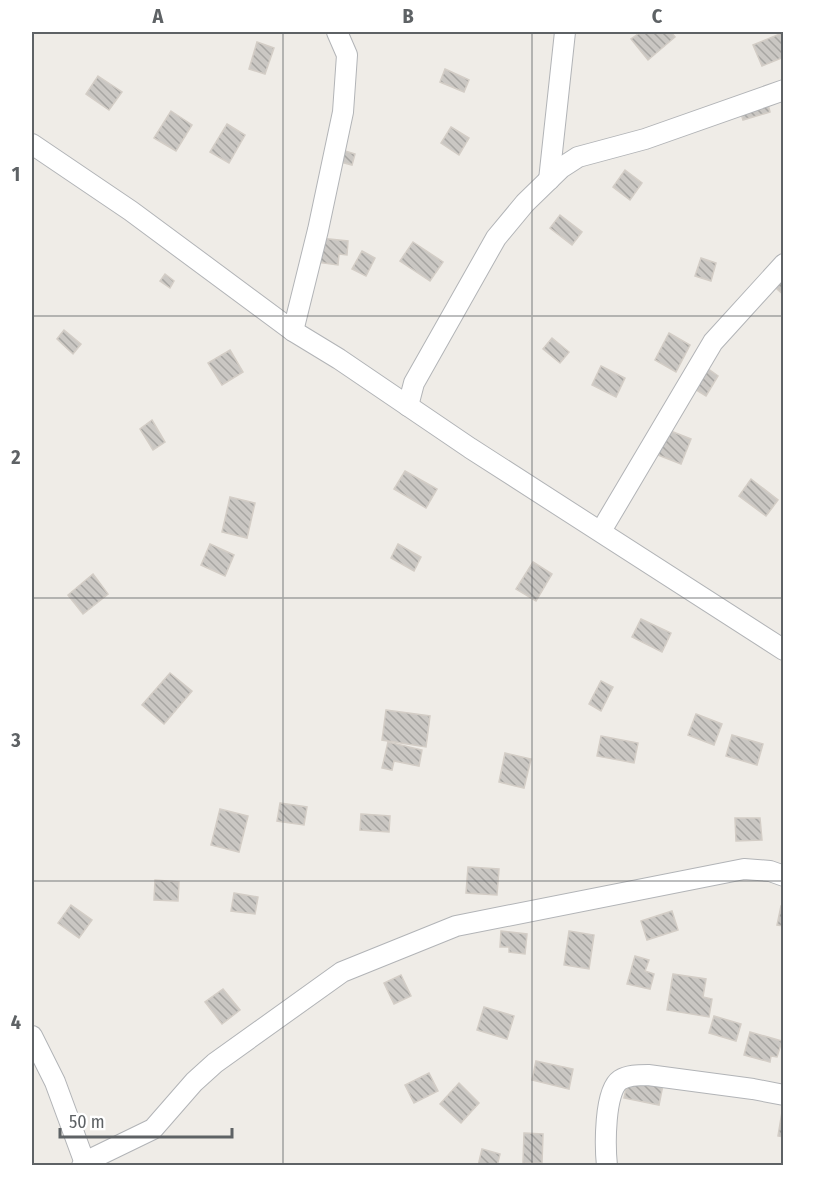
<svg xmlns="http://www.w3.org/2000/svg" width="815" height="1197" font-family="'Fira Sans Condensed',sans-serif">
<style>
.building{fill:url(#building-back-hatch);stroke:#d3cdc6;stroke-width:1.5}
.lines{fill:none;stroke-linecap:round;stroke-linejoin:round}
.street-casing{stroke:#b2b4b7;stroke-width:22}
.street{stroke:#fff;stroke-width:20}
.grid{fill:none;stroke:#5e6265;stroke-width:1.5;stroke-opacity:0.55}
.neatline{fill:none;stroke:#5e6265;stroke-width:2}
.grid-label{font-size:20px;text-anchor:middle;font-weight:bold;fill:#5e6265}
</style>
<defs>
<pattern id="building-back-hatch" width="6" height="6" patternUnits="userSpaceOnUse" patternTransform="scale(1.5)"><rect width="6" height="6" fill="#cac7c3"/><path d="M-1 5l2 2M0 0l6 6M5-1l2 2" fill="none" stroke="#a7a5a2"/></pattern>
</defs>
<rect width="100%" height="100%" fill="#efece7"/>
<g class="building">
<polygon points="641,32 671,32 675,37 648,60 631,39"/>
<polygon points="782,33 784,57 762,66 753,45"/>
<polygon points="257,42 274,48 265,74 249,69"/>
<polygon points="445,69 469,80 464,92 440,82"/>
<polygon points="98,76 122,92 109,110 86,94"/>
<polygon points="766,96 770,112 743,120 738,104"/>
<polygon points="171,111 192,125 176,151 154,138"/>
<polygon points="227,124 245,135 229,163 210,152"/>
<polygon points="451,127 469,138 459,155 441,143"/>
<polygon points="332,147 355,154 352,165 329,159"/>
<polygon points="625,170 642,183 630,200 613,187"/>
<polygon points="560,215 582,232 572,245 550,228"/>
<polygon points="320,238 348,241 347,255 339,254 338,265 317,262"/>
<polygon points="413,242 443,262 430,281 400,261"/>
<polygon points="362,251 375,258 366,276 352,269"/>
<polygon points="701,258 716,263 711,281 695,276"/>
<polygon points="784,268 784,295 770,283"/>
<polygon points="165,274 174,281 170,288 160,281"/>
<polygon points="64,330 81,344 73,354 57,339"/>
<polygon points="669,333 690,345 676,372 655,360"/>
<polygon points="552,338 569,352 560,363 543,349"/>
<polygon points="230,350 243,372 222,385 208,363"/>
<polygon points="601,366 625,378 616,397 592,385"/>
<polygon points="707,368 718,376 706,396 693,388"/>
<polygon points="152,420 165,442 153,450 140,429"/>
<polygon points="663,428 691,439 681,464 653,453"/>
<polygon points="405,471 437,489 426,508 394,489"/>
<polygon points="751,479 778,500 766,516 739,496"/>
<polygon points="230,497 255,503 247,538 222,532"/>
<polygon points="210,544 234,555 225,576 201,565"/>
<polygon points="398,544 421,557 414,571 391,558"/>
<polygon points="533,562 552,574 536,601 516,589"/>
<polygon points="93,574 108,594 83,614 68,595"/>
<polygon points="641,619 671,633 662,652 632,637"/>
<polygon points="170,673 192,691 164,724 142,705"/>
<polygon points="601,681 613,687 601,711 589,704"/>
<polygon points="386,710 430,716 426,747 382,740"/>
<polygon points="696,714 722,724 714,745 688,735"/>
<polygon points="732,735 763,744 757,765 726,756"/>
<polygon points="601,736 638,743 634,763 597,756"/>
<polygon points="388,742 422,750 419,766 394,761 392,770 382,768"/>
<polygon points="505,753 531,759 524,788 499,782"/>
<polygon points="280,803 307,807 304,825 277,821"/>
<polygon points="220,809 248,816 239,852 211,845"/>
<polygon points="361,814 390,816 389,832 360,830"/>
<polygon points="735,818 760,818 762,840 736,841"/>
<polygon points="468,867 499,869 497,895 466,893"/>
<polygon points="155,880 179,882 178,901 154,900"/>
<polygon points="234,893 258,897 255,914 231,911"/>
<polygon points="71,905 92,920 79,938 58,923"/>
<polygon points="781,906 784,907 784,926 777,925"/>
<polygon points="672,911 678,930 647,940 641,921"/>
<polygon points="501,931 527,934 525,954 509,952 509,947 500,947"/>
<polygon points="569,931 594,935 589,969 564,965"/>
<polygon points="635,956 649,960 645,971 654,974 650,989 627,984"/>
<polygon points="673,974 706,979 703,997 712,999 709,1017 667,1010"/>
<polygon points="401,975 411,996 394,1004 384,983"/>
<polygon points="223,989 240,1010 222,1024 205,1002"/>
<polygon points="484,1007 514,1016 507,1039 477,1030"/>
<polygon points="714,1016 741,1024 736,1041 709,1033"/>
<polygon points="750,1032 782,1041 777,1057 771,1056 770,1062 744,1055"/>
<polygon points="536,1061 573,1069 569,1089 532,1080"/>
<polygon points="429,1073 438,1091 414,1103 405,1085"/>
<polygon points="629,1074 664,1080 659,1105 624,1098"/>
<polygon points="459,1083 479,1103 461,1123 440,1104"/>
<polygon points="782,1112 784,1112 784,1137 778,1136"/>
<polygon points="524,1133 543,1134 542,1163 523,1163"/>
<polygon points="482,1149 500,1154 497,1166 478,1166"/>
</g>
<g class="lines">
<defs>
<g id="street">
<polyline points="32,144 131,211 293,331 339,359 470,448 784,650"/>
<polyline points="549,180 565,32"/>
<polyline points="293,331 318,230 343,112 347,55 337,32"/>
<polyline points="408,406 414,383 496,238 525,203 561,168 578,157 645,139 784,90"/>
<polyline points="601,531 713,342 784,264"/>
<polyline points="32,1036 55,1082 86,1166"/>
<polyline points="82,1166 85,1162 153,1129 194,1082 215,1063 342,972 456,926 744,869 770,871 784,876"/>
<path d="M607,1166C605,1147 604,1091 620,1080C628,1075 638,1075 648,1075L753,1089L784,1095"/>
</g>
</defs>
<use href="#street" class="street-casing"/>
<use href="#street" class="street"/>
</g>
<path class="grid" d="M283,32V1166M532,32V1166M32,316H784M32,598H784M32,881H784"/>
<rect width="815" height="1197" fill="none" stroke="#ffffff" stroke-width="66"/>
<path d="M60 1128v9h172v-9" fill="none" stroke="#5e6265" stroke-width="3"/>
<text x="69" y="1128" font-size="18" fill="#5e6265" stroke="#ffffff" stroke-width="4.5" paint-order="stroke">50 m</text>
<rect x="33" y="33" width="749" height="1131" class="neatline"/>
<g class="grid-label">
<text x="158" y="23">A</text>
<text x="408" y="23">B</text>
<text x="657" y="23">C</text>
<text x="16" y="181">1</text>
<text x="16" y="464">2</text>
<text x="16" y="747">3</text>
<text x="16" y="1029">4</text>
</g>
</svg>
